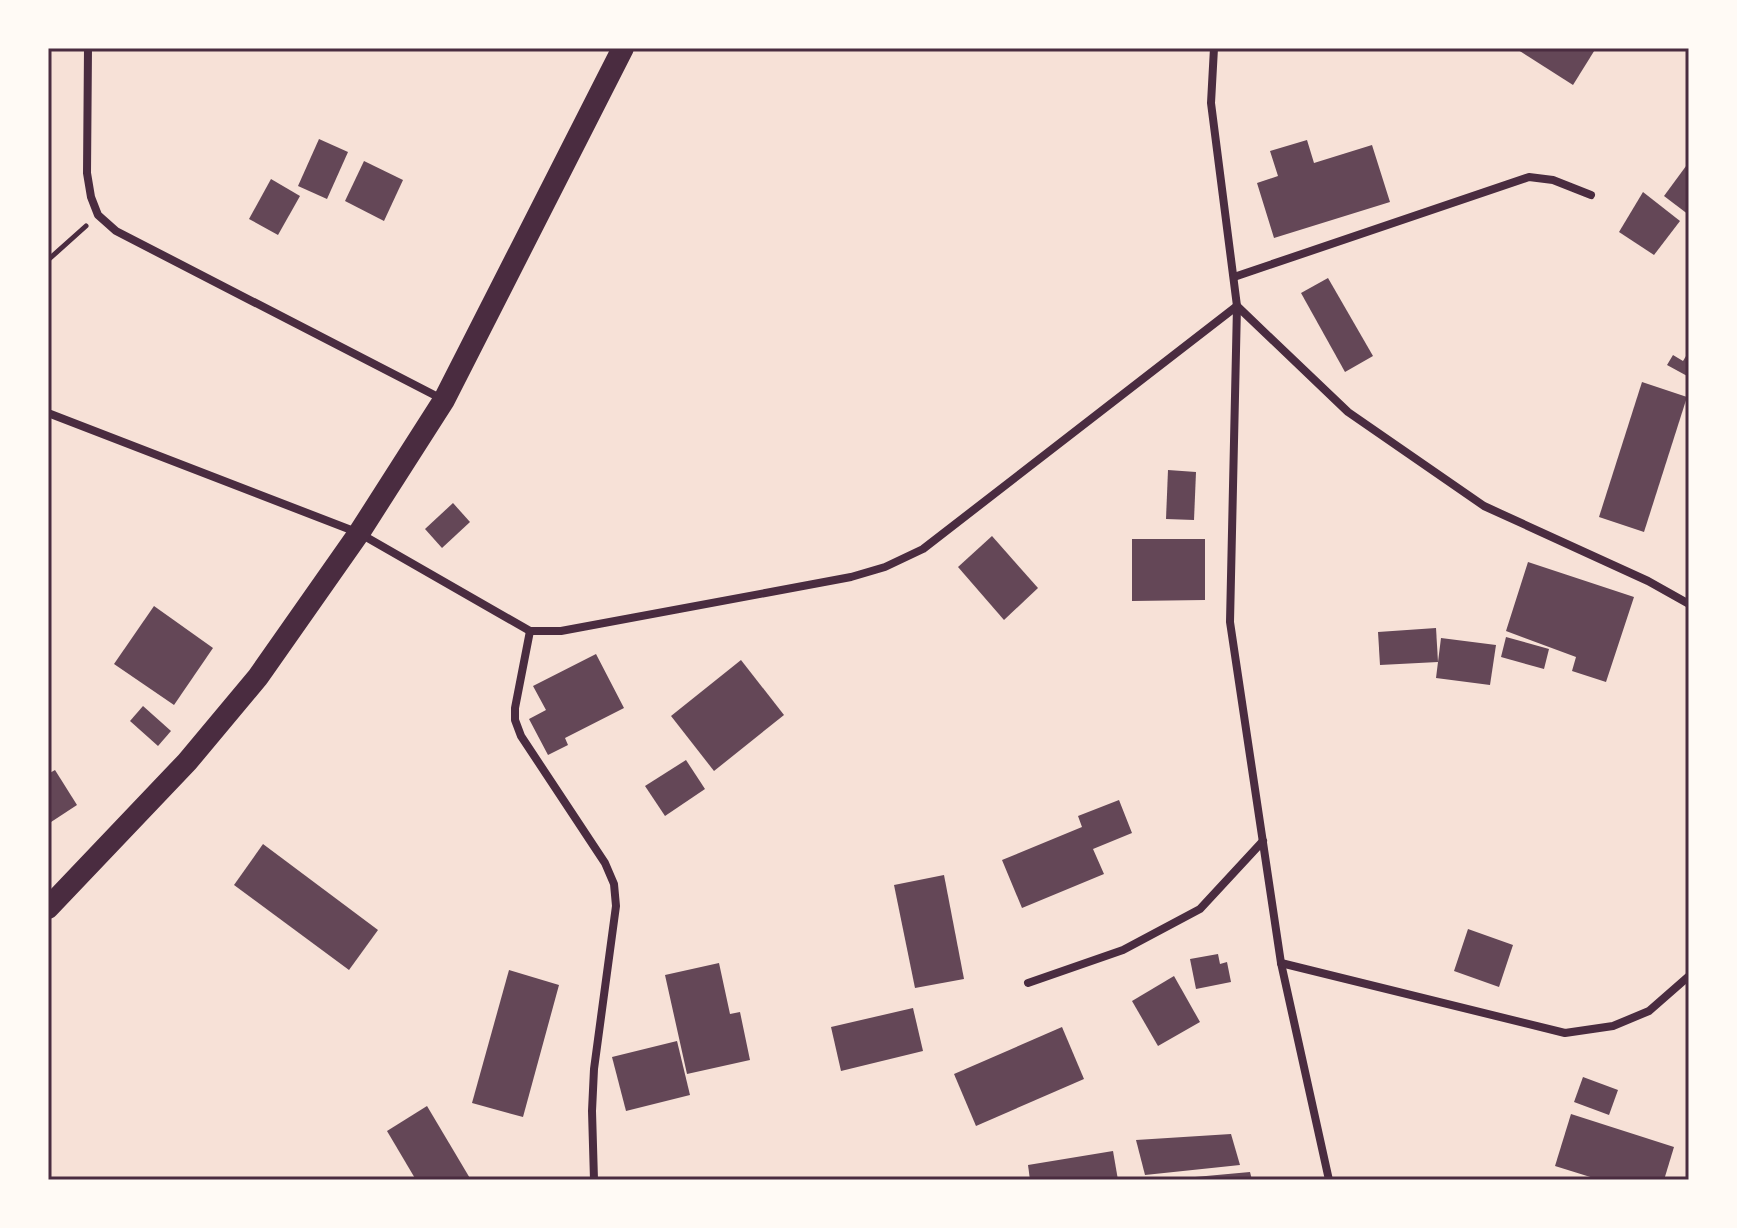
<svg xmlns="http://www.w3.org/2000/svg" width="1737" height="1228" font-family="Roboto,sans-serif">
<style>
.building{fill:#644757}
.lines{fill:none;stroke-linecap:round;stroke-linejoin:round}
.path{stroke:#4a2c40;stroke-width:5}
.minor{stroke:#4a2c40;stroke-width:8}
.trunk{stroke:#4a2c40;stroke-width:22}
.neatline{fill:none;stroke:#4a2c40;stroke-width:3}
</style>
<rect width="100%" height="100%" fill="#f7e1d7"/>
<g class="building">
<polygon points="1515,48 1596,48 1573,85"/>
<polygon points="319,139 348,152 327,199 298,186"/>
<polygon points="1307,140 1314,163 1372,145 1390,202 1274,238 1257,183 1278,176 1270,151"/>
<polygon points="364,161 403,180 384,221 345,201"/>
<polygon points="1689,162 1689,215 1664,196"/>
<polygon points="271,179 300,196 278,235 249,219"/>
<polygon points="1643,192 1680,221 1654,255 1619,232"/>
<polygon points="1328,278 1373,356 1345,372 1301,293"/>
<polygon points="1689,351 1689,377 1667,365 1673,355 1683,361"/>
<polygon points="1642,382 1687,397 1644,532 1599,517"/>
<polygon points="1168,470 1196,472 1194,520 1166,519"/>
<polygon points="453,503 470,522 442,548 425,529"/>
<polygon points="992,536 1038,588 1004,620 958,567"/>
<polygon points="1132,539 1205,539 1205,600 1132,601"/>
<polygon points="1528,562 1634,597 1606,682 1572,671 1576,657 1506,631"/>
<polygon points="154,606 213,648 174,705 114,664"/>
<polygon points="1436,628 1438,662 1380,665 1378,632"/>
<polygon points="1506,637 1549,649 1544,669 1501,657"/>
<polygon points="1441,638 1496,645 1490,685 1436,678"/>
<polygon points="596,654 624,708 565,738 568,745 548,755 529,719 546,710 533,686"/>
<polygon points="741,660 784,715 714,771 671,716"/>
<polygon points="143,706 171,731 158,746 130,721"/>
<polygon points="686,760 705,789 665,816 645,786"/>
<polygon points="55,770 77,805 48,824 48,774"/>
<polygon points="1119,800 1132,833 1093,849 1104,874 1022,908 1002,860 1082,827 1078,816"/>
<polygon points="263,844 378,930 349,970 234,885"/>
<polygon points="944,875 964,979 915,988 894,885"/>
<polygon points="1468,929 1513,945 1499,987 1454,971"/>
<polygon points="1218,954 1220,964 1227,962 1231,982 1196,989 1190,959"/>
<polygon points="719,963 730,1014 740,1012 750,1060 687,1074 665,975"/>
<polygon points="509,970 559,985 523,1117 472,1103"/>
<polygon points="1174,976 1200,1022 1158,1046 1132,1001"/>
<polygon points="913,1008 923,1051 841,1071 831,1027"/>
<polygon points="1062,1027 1084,1079 976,1126 954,1074"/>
<polygon points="677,1041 690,1095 626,1111 612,1057"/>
<polygon points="1583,1077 1618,1090 1609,1115 1574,1102"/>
<polygon points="427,1106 471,1180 416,1180 387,1131"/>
<polygon points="1571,1114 1674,1147 1664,1180 1600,1180 1555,1166"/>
<polygon points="1231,1134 1240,1165 1145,1175 1136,1140"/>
<polygon points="1113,1151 1118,1180 1030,1180 1028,1165"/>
<polygon points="1250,1172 1252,1180 1184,1180 1184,1178"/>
</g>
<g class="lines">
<polyline class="path" points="48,260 86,226"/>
<g class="minor">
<polyline points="88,48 87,173 91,197 98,215 116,231 442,399"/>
<polyline points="1214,48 1211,103 1237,306 1230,622 1281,963 1329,1180"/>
<polyline points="1234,277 1529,177 1553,180 1591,195"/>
<polyline points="48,413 359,533 530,631 561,631 851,577 885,567 923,549 1237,306 1348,412 1484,506 1648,581 1689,604"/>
<polyline points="530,631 515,708 515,720 521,736 605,863 614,884 616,906 594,1069 592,1111 594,1180"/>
<polyline points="1281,963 1565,1033 1613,1026 1649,1011 1689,976"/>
<polyline points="1028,983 1123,950 1200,909 1263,841"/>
</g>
<polyline class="trunk" points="48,908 187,762 258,677 359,533 444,400 623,48"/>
</g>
<rect width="1737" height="1228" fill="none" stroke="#fffaf5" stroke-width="100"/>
<rect x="50" y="50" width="1637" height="1128" class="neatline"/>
</svg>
